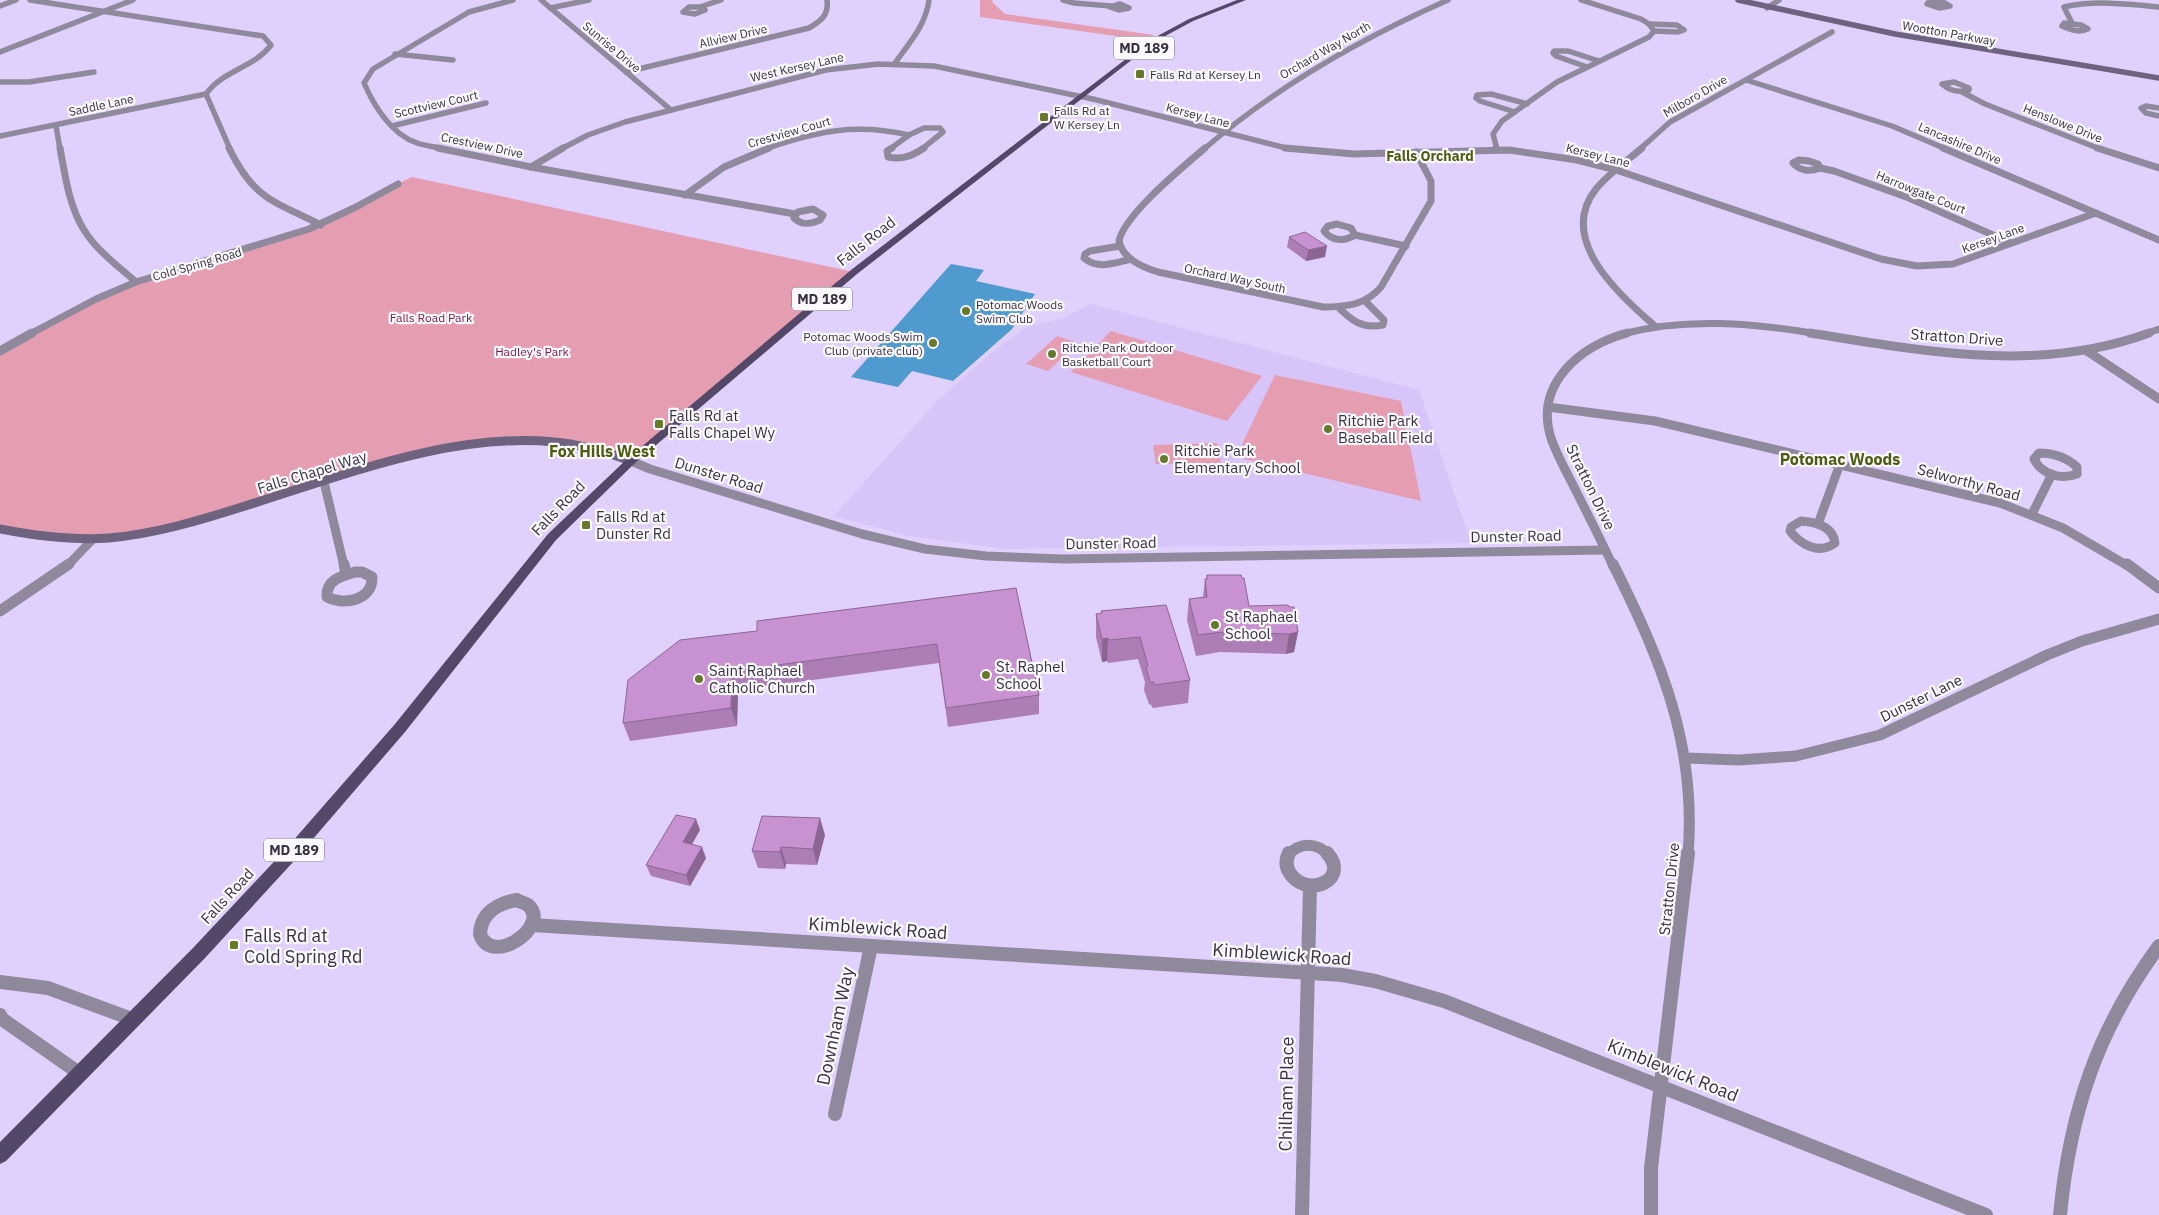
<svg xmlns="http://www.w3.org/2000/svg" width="2159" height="1215" font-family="'IBM Plex Sans',sans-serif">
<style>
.built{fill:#d7c4f8}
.green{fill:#e59db1}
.water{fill:#4f9ace}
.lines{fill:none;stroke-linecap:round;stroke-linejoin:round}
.street-far4{stroke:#90899c;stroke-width:5.5}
.street-far3{stroke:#90899c;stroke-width:7}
.street-far2{stroke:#90899c;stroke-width:9}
.street-far1{stroke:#90899c;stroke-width:11}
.street{stroke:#90899c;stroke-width:14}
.secondary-far1{stroke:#6d637e;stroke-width:5.5}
.secondary{stroke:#6d637e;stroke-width:9}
.primary{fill:#544868;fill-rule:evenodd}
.wall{fill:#ac7eb5}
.shaded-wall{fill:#8c6693}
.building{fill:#c892d2;stroke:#8c6693}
.poi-dot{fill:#667928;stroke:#fbf9fe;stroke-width:2}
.labels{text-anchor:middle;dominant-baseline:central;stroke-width:4.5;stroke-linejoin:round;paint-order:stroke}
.far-street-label{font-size:12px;fill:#383143;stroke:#fbf9fe}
.far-poi-label{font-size:12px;fill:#383143;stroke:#fbf9fe;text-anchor:start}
.far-park-label{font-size:12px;fill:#7d1842;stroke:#fbf9fe}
.shield{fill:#fbf9fe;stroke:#726d7b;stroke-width:1}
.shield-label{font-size:14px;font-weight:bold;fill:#383143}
.far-neighbourhood-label{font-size:14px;font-weight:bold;fill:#4d5d10;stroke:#fbf9fe}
.street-label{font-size:15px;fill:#383143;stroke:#fbf9fe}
.poi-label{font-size:15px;fill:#383143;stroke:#fbf9fe;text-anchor:start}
.neighbourhood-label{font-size:16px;font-weight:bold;fill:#4d5d10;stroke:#fbf9fe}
.near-street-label{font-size:18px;fill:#383143;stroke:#fbf9fe}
.near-poi-label{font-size:18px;fill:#383143;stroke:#fbf9fe;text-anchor:start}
</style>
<rect width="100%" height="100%" fill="#e0d0fe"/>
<polygon class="built" points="1091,304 1419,390 1471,543 1006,549 909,536 834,516 937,401 991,353 1027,327 1064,318"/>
<g class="green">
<polygon points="980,0 993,0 992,2 1005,14 1154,35 1144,40 980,17"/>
<polygon points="412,177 854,272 631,461 561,442 450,448 201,519 93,539 0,529 0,351 104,296 278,240"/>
<polygon points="1111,331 1262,376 1227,421 1071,372"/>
<polygon points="1057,336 1078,343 1048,371 1026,364"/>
<polygon points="1275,375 1401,401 1421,501 1236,457"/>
<polygon points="1217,443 1221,463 1156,464 1153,445"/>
</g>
<polygon class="water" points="951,264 984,270 976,281 1035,294 1012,329 953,381 912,371 898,387 851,377"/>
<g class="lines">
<g class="street-far4">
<path d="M30,0L263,36L271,45C254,68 223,70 206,94L230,149"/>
<polyline points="541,0 671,110"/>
<polyline points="1063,0 1074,3 1111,6"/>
<polygon points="1930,1 1945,3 1950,6 1939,8 1927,4"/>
<polygon points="1120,4 1129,8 1119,10 1110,7"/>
<polyline points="0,6 16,0"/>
<polygon points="689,7 700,7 705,10 695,14 683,12"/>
<polyline points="700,7 721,0"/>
<polyline points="550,8 589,0"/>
<polyline points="1767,8 1779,0"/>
<path d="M2064,23L2081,25L2088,29C2079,33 2071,30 2062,26Z"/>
<path d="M2072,23L2064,7C2093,0 2129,4 2159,7"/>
<polyline points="1649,24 1677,25 1684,30 1678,32 1654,31"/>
<polyline points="0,52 133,0"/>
<polyline points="395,54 453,60"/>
<path d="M895,63C909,43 926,25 929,0"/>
<polyline points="1587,67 1556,56 1553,53 1554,51 1568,51 1599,61"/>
<path d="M626,72L809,28C821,21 829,15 827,0"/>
<polyline points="1746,80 1892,126 1946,149"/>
<polyline points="0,82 29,82 94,72"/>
<path d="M1954,82L1969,88V90C1959,93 1950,91 1942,84Z"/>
<polyline points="1962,92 1985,104 2100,149"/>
<polyline points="2159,108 2146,106 2141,108 2146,113 2159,116"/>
<polyline points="1515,112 1480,101 1476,98 1477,95 1491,94 1527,104"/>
<polyline points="56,126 60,149"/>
<polyline points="392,126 486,103"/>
<polyline points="909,135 924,128 940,128 943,132 922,149"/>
<polyline points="0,136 206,94"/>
<path d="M444,149C436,147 426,146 417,143C392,135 374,106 364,83L373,69L469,12L513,0"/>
<polyline points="561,149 588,135 625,122 826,70 878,64 934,66 1093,99 1290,149"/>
<path d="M765,149C817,131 855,123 909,135"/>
<polyline points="890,149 909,135"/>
<path d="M1204,149C1277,86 1360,39 1448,0"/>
<polyline points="1497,149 1493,134 1502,121 1557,82 1649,37 1654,31 1649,24 1641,19 1581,0"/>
<polyline points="1640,149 1670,122 1832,32"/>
</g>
<g class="street-far3">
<path d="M60,148C65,175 69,206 84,230C97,251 118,266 136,282"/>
<path d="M229,148C254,200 274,201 321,225"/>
<polyline points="438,148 531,167 795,214"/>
<path d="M892,148L887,151L888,157C902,160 912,156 924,148"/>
<path d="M1205,148C1184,166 1124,215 1119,241C1123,259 1142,267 1158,272L1323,307C1346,307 1366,305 1381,287L1431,201V181L1416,152"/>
<polyline points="1285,148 1354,154 1509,150 1577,160 1616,170 1881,259 1917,266 1953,264 2096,213"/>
<polyline points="1496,148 1497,150"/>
<path d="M1642,148C1627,161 1608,174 1596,189C1556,239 1620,296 1655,326"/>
<polyline points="1943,148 2159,240"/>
<polyline points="2097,148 2159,168"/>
<path d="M1799,160L1809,161L1818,164L1820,168C1810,172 1800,171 1793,163Z"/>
<polyline points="531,167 563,148"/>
<polyline points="1820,168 1834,171 1909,198 2011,243"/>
<polyline points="685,195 724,167 769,148"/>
<path d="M813,209L823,215L820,220C811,224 802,226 794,218L798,212Z"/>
<path d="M1337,224L1351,228L1355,235C1344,242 1332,241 1324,231L1328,226Z"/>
<polyline points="1355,235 1406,246"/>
<path d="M1120,246L1090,251L1085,254L1084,258C1098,270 1115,263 1131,259"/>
<path d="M1338,307C1352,321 1362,329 1383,325L1384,320L1365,301"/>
<polyline points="30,334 96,299 136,282 309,229 354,208 398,184"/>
<path d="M1622,334C1686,317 1753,323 1818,334"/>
<polyline points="2145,334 2159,329"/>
</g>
<g class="street-far2">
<path d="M1810,333C1923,351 2038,374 2149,333"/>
<polyline points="0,351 32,333"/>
<polyline points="2087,351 2159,399"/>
<polyline points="1548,407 1655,421 2000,503 2063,528 2128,566"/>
<path d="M2039,453C2054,453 2066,457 2077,467V474C2061,480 2042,475 2034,459Z"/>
<polyline points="631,461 650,469 862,534 925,549 986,556 1064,559 1605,550"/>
<polyline points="324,482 344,566"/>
<polyline points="2032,514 2052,474"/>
<path d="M1801,521C1816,522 1833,526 1835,543C1819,555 1801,545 1790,531L1791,527Z"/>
<polyline points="1818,524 1840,464"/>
<polyline points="67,566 93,539"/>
<path d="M1613,566C1600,538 1586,511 1572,483C1565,469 1556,453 1551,438C1534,384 1580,346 1627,333"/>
</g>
<g class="street-far1">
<polyline points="344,564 346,574"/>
<path d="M1613,564C1661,660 1697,745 1688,855"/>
<polyline points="2127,564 2159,588"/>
<path d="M355,572H362L372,577C373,600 344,606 327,597C326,580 341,576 355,572Z"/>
<polyline points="0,611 69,564"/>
<polyline points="1686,758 1739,760 1796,756 1880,735 2047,655 2082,641 2159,619"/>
<path d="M1288,855C1300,842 1316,842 1329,855"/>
</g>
<g class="street">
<path d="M1289,853C1285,861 1286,869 1292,876C1311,898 1350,878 1327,853"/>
<path d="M517,900C520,902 525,903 528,905C552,926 491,968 480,934C481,913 498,903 517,900Z"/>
<polyline points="532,925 1342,975 1375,981 1444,1001 1986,1215"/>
<polyline points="0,982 48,988 132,1019"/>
<polyline points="0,1015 2,1019 79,1073"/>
<polyline points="835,1114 871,946"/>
<polyline points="1302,1215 1310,886"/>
<polyline points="1651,1215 1651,1168 1688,853"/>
<path d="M2060,1215C2070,1112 2097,1030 2159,946"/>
</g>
<polyline class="secondary-far1" points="1738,0 1895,34 2159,78"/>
<path class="secondary" d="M0,529C36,536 72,541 109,538C155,534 201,520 245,506C342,476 451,432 554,442C581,444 606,452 631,461"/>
<polygon class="primary" points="1237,0 1246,0 1193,21 1156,41 857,274 635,463 556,540 405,732 294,861 205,958 6,1161 0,1164 0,1142 193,948 284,851 395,724 548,534 627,459 851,270 1152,39 1189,19"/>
</g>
<g class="wall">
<polygon points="1289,237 1325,257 1306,261 1287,247"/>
<polygon points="1207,575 1249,606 1298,632 1294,652 1286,654 1220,652 1196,656 1187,620 1189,599 1203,597 1205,579 1206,579"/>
<polygon points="1016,588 1039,695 1039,714 948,727 939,663 738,690 737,726 630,741 623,723 757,631"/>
<polygon points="1166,605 1190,680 1188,703 1153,708 1151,705 1149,704 1144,690 1145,682 1138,659 1108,663 1107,661 1102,662 1096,637 1096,614 1101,613 1101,611"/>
<polygon points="700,830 692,844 706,858 690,886 651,876 646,865"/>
<polygon points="825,835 817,865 786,864 785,869 758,868 752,851"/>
</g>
<g class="shaded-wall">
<polygon points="1327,246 1325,257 1306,261 1308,250"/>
<polygon points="1298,632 1294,652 1286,654 1289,634"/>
<polygon points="1108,638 1107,661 1102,662 1102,639"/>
<polygon points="732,671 738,690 737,726 731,708"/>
<polygon points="820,818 825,835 817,865 813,849"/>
<polygon points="696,819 700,830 687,853 683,842"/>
<polygon points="702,847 706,858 690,886 686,875"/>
<polygon points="781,847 786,864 785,869 780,852"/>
</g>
<g class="building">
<polygon points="1305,232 1327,246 1308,250 1289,237"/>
<polygon points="1207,575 1241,575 1242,578 1244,578 1249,606 1288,605 1289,607 1294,607 1298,632 1289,634 1223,632 1198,635 1189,599 1207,597 1205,579 1207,579"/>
<polygon points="1016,588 1039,695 946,708 937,644 732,671 731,708 623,723 628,680 680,640 757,631 757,621"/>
<polygon points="1166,605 1190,680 1155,685 1153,682 1150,682 1146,667 1148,666 1140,637 1109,640 1108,638 1102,639 1096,614 1102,613 1101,611"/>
<polygon points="676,815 696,819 683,842 702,847 686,875 646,865"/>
<polygon points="762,816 820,818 813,849 781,847 780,852 752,851"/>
</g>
<g class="poi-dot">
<rect x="1135" y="69" width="10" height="10" rx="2.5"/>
<rect x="1039" y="112" width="10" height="10" rx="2.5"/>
<circle cx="966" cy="311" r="5"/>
<circle cx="933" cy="343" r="5"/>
<circle cx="1052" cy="354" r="5"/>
<rect x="654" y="419" width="10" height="10" rx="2.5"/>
<circle cx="1328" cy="429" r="5"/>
<circle cx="1164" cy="459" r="5"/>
<rect x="581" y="520" width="10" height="10" rx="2.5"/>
<circle cx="1215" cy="625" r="5"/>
<circle cx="986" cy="675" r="5"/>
<circle cx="699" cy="679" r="5"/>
<rect x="229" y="940" width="10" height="10" rx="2.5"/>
</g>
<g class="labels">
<g class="far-street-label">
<text transform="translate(1949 33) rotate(10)">Wootton Parkway</text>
<text transform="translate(733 36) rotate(-13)">Allview Drive</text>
<text transform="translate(612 47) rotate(40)">Sunrise Drive</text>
<text transform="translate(1325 50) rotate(-30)">Orchard Way North</text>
<text transform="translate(797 67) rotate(-13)">West Kersey Lane</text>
<text transform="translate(1695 96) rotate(-30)">Milboro Drive</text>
<text transform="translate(436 104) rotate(-13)">Scottview Court</text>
<text transform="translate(101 105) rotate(-12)">Saddle Lane</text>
<text transform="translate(1198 115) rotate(15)">Kersey Lane</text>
<text transform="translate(2063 123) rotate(22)">Henslowe Drive</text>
<text transform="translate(789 132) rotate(-16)">Crestview Court</text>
<text transform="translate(1960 143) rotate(23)">Lancashire Drive</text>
<text transform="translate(482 145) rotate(12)">Crestview Drive</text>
<text transform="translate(1598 155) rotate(14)">Kersey Lane</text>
<text transform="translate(1921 192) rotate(22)">Harrowgate Court</text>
<text transform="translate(1993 238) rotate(-20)">Kersey Lane</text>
<text transform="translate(197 264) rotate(-16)">Cold Spring Road</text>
<text transform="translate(1235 278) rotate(12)">Orchard Way South</text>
</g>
<g class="far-poi-label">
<text x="1150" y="74">Falls Rd at Kersey Ln</text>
<text x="1054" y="110">Falls Rd at<tspan x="1054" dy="14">W Kersey Ln</tspan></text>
<text x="976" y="304">Potomac Woods<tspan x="976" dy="14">Swim Club</tspan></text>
<text x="923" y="336" text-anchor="end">Potomac Woods Swim<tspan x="923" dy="14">Club (private club)</tspan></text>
<text x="1062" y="347">Ritchie Park Outdoor<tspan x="1062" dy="14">Basketball Court</tspan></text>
</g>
<g class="far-park-label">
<text x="431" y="317">Falls Road Park</text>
<text x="532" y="351">Hadley's Park</text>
</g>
<g class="shield">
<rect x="1114" y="36.5" width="60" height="23" rx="4"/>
<rect x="792" y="287.5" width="60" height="23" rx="4"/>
<rect x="264" y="838.5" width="60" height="23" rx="4"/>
</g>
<g class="shield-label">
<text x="1144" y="48">MD 189</text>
<text x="822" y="299">MD 189</text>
<text x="294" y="850">MD 189</text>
</g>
<g class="far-neighbourhood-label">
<text x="1430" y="156">Falls Orchard</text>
</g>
<g class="street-label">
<text transform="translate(866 241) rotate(-38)">Falls Road</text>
<text transform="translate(1957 337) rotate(4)">Stratton Drive</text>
<text transform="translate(312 472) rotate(-17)">Falls Chapel Way</text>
<text transform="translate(719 475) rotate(17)">Dunster Road</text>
<text transform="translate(1969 482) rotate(15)">Selworthy Road</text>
<text transform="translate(1591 487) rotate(64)">Stratton Drive</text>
<text transform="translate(558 508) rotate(-46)">Falls Road</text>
<text transform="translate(1516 536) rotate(-1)">Dunster Road</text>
<text transform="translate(1111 543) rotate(-1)">Dunster Road</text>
<text transform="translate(1921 698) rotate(-26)">Dunster Lane</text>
<text transform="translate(1669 889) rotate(-84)">Stratton Drive</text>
<text transform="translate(227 896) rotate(-47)">Falls Road</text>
</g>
<g class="poi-label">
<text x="669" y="415">Falls Rd at<tspan x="669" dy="17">Falls Chapel Wy</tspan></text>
<text x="1338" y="420">Ritchie Park<tspan x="1338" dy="17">Baseball Field</tspan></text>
<text x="1174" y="450">Ritchie Park<tspan x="1174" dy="17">Elementary School</tspan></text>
<text x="596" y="516">Falls Rd at<tspan x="596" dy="17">Dunster Rd</tspan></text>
<text x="1225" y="616">St Raphael<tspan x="1225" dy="17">School</tspan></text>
<text x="996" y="666">St. Raphel<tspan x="996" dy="17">School</tspan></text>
<text x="709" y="670">Saint Raphael<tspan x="709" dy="17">Catholic Church</tspan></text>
</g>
<g class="neighbourhood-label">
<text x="602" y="451">Fox Hills West</text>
<text x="1840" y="459">Potomac Woods</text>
</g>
<g class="near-street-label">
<text transform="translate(878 928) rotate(4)">Kimblewick Road</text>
<text transform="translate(1282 954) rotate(4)">Kimblewick Road</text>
<text transform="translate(835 1026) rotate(-78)">Downham Way</text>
<text transform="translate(1673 1070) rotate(22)">Kimblewick Road</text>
<text transform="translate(1286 1094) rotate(-89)">Chilham Place</text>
</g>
<g class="near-poi-label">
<text x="244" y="935">Falls Rd at<tspan x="244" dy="21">Cold Spring Rd</tspan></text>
</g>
</g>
</svg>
